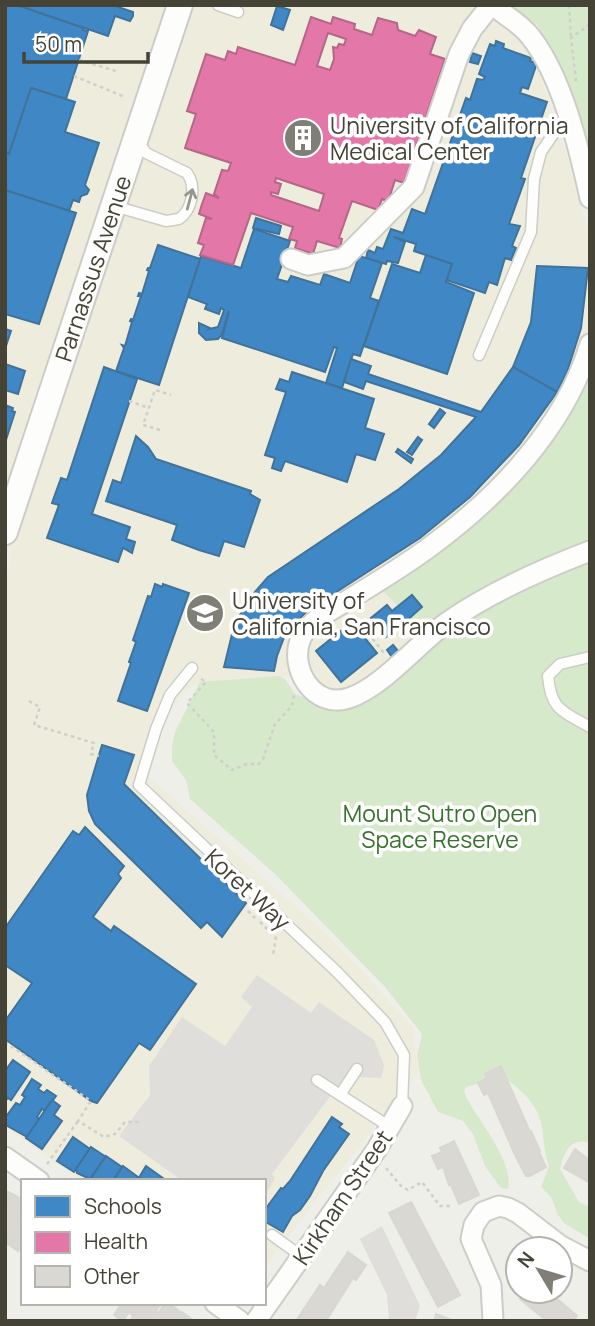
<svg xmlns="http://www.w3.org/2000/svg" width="595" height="1326" font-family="Manrope,sans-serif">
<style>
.education{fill:#edecdd}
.green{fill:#d7e9cb}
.parking{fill:#dfdeda}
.schools{fill:#3f88c5;stroke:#41739a;stroke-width:2}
.health{fill:#e377a8;stroke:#b46786;stroke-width:2;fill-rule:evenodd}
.building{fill:#d9d8d2;stroke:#d8d7d0;stroke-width:2}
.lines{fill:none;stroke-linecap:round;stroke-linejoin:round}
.service-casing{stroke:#cdcdc7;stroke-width:13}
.minor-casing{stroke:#cdcdc7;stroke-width:23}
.tertiary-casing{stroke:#cdcdc7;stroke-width:28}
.path{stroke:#d0cfcb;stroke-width:2.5;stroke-dasharray:3.5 3.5;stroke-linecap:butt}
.service{stroke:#fdfdfc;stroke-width:10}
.minor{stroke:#fdfdfc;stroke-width:19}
.tertiary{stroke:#fdfdfc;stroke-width:24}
.oneway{stroke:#98978f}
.labels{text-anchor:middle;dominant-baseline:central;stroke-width:7;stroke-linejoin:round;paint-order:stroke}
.poi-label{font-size:23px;fill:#454336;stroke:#fff;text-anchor:start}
.street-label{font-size:23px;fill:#454336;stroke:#fff}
.park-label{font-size:23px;fill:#38732d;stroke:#fff}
</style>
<rect width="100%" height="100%" fill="#efefea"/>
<polygon class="education" points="5,5 501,5 537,65 568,158 590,239 590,321 572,389 523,461 376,584 432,642 347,706 296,676 231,679 191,686 165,713 146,774 330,937 413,1027 418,1073 264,1267 264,1181 81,1181 5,1127 5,584 12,550 5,547"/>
<g class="green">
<polygon points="511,5 590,5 590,175 549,48 538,26"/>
<path d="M590,358V1143C570,1136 564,1153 560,1169L579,1202L590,1207V1239L564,1223L558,1215L551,1197L541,1187L549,1166C544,1153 544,1142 542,1128C539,1104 520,1089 502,1076L467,1087L464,1090L466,1097C478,1120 515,1163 508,1189L501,1188L485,1166L473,1134L463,1121L438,1112L421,1080L417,1055L422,1034L385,987L275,874L190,799L186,780L172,761V746L175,732L200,682L279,676L285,679L295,694L326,705L432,641L383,591L469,526Z"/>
</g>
<g class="parking">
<polygon points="257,975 311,1013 319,1002 374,1040 384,1065 381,1078 358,1077 337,1087 272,1174 275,1178 264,1197 264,1181 183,1181 119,1136 150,1095 149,1066 182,1017 225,1046 252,1007 241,997"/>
<polygon points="382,1226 420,1306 415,1321 389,1321 387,1295 360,1239"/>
</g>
<g class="schools">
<polygon points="5,5 17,5 84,28 83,30 88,31 66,99 31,88 9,154 5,152"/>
<polygon points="17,5 119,5 118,7 133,12 133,16 130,21 115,16 108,36"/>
<polygon points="277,6 290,10 283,30 271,25"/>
<polygon points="496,41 504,44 503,48 531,58 530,61 537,63 528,89 522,87 520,93 547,102 521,178 525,179 509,224 520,226 512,246 516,248 511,260 505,258 497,285 489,282 485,293 446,280 452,264 414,251 416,244 394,237 405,242 398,263 387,261 386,264 366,258 368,250 375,253 377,247 383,249 391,229 403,233 412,209 425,214 466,98 470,100 477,79 483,80 485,77 479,74 490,44 495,46"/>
<polygon points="472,53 481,56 478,64 470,62"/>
<polygon points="31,88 75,102 65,132 99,143 85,185 89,190 87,194 81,196 79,202 73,200 69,211 5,190 5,152 9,154"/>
<polygon points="5,190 76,213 39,324 5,314"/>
<polygon points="256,218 281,226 279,234 253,228"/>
<polygon points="254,229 290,241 277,279 288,282 291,276 320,285 324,274 350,283 359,256 382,263 370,298 379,301 360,356 353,354 342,388 326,383 337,348 334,347 325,372 222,338 229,311 222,334 218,339 206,340 199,333 199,323 210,328 209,329 218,327 224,310 221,308 219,314 205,309 207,304 188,297 201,256 241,268"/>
<polygon points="158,245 200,259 159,385 116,371 124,348 122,345 125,346 132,322 130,321 131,319 133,320 141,296 138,296 139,293 142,294 149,271 147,270 148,268 150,268"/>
<polygon points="426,255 452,264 446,282 474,293 447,374 364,346 392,264 420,273"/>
<polygon points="537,266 588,268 581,328 567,372 557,392 513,367 531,322"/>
<polygon points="5,329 11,331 5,349"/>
<polygon points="351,359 371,366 368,374 481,412 513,367 557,392 519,445 470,497 420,538 307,611 285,635 277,656 274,671 224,667 234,626 248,600 268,577 399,489 441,455 476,417 366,381 363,389 344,382"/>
<polygon points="5,364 25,371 18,394 5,390"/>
<polygon points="104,367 137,379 92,514 130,527 126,539 135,542 132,553 123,548 118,562 47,538 59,505 52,503 61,478 67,480"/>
<polygon points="292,372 374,399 365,428 384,434 375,460 356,454 347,482 285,461 281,471 272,468 275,458 265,455 286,392 276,389 280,379 289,382"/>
<polygon points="5,405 13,408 12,411 15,412 5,443"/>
<polygon points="440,409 445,413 434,428 429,424"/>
<polygon points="136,436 148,447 156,459 251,491 250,494 260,500 244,547 224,541 219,556 199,550 172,540 177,525 106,501 113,480 121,483"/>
<polygon points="418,437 422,440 412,455 407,452"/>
<polygon points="398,449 413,459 411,463 396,452"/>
<polygon points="155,584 162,587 163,584 189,593 147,711 118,701 131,663 129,662 136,642 133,640 148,596 151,597"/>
<polygon points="412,595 422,607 405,622 401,617 399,619 403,624 386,637 371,618 387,605 392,611"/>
<polygon points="352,622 377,653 341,682 316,651"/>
<polygon points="393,645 398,651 392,657 387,650"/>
<polygon points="102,745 134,755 124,784 246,903 222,937 207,922 201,928 95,824 89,811 87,795"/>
<polygon points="85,827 124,866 118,874 121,878 93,917 111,931 114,926 196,984 150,1050 139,1043 97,1103 91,1101 5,1039 5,1021 32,983 5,965 5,928 73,831 79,835"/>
<polygon points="13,1060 30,1072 11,1100 8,1098 5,1101 5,1071"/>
<polygon points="32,1079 41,1085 38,1089 44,1093 47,1090 56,1096 45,1111 42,1109 37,1117 39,1119 27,1137 6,1125 5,1118 16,1103 20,1105 25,1097 22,1095"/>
<polygon points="52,1100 60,1106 54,1115 62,1121 42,1149 26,1138"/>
<polygon points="332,1117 342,1124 339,1127 349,1134 323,1171 310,1196 300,1210 292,1216 283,1232 264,1221 264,1211 281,1188 283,1189 290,1181"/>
<polygon points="73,1137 90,1149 74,1172 57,1161"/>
<polygon points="91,1147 106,1157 90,1179 77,1173 76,1169"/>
<polygon points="106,1156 122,1167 113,1181 89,1181"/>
<polygon points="123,1166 138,1177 136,1181 113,1181"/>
<polygon points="146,1166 167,1181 137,1181"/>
</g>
<path class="health" d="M311,17L331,24L333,17L355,24L354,29L372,35L378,18L397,23L398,30L415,36L419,30L436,37L430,54L445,59L404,183L395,180L388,202L382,199L378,210L352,201L339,238L342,239L340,248L317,241L313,254L295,248L297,241L289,239L293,227L251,213L233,265L200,255L204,245L198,243L206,218L212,219L199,214L202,204L206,193L219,198L214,194L222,170L228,171L231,163L185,148L196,114L187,111L206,54L225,60L228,51L236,54L238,47L295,65ZM328,33L346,39L344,45L339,44L337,48L333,47L334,59L330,70L317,66ZM276,178L324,194L319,211L271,195V192L278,194L281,184L275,182Z"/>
<g class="building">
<polygon points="501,1066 530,1132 531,1131 540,1151 539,1152 546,1167 530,1176 526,1176 516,1157 488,1093 484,1095 478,1083 487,1078 485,1074"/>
<polygon points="454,1141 479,1195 459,1204 451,1185 449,1185 443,1167 438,1169 432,1156 442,1152 440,1148"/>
<polygon points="575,1149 588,1159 590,1157 590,1183 564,1168"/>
<polygon points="5,1190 12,1194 5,1205"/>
<polygon points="13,1194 23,1200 23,1212 5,1237 5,1205"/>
<polygon points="411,1202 460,1295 438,1307 389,1213"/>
<polygon points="20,1216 23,1216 23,1244 18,1251 5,1242 9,1237 6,1236"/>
<polygon points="348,1252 366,1265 356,1280 353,1278 326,1321 296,1321 320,1285 324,1288"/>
<polygon points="526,1291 548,1291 577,1316 573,1321 547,1321 520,1299"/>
<polygon points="119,1303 142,1303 133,1316 129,1312 123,1321 114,1315 120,1306"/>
<polygon points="142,1303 161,1303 156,1311 158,1313 153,1321 130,1321"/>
<polygon points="165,1303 173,1306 181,1313 176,1321 153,1321"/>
<polygon points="182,1312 194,1321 176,1321"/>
<polygon points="436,1314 454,1321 434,1321"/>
</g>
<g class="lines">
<defs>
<g id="service">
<polyline points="218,5 238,12"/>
<path d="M114,206L166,221L179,219C192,210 197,187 187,173L146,153L138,141"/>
<polyline points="479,355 531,232 534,179 541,152 567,114"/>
<path d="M590,657L560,664L548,676C551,710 562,711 590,727"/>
<polyline points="192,668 170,695 156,729 139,785 337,972 385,1022 404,1055 402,1106"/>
<polyline points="317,1080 390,1127"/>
<polyline points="340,1095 357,1069"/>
<polyline points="272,1235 301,1256"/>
</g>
<g id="minor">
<path d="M493,5C505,16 520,23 530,36C562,76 579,148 590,198"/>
<polyline points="291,259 308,265 344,258 414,187 459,54 472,29 491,5"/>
<path d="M590,344C565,427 499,496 431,546C396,572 359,593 323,615C314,621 305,628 301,638C288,668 314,710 349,698C381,688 418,644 446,623C490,592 540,570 590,551"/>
<polyline points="5,1157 39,1181"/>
<polyline points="215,1303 240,1321"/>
<polyline points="256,1321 377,1149 402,1106"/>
<polyline points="493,1321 491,1285 471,1239 474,1225 483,1212 499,1206 508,1208 518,1213 561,1246 590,1261"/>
</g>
<g id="tertiary">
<path id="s1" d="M5,532L180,5"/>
</g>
</defs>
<use href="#service" class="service-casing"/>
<use href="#minor" class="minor-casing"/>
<use href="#tertiary" class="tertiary-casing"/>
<g class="path">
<polyline points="569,5 571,37"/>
<polyline points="79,60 116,71"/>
<polyline points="74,76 125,97"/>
<polyline points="576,81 571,38 590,24"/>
<polyline points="129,401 149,408"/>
<polyline points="160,430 143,425 155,390 171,395"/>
<polyline points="355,617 384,653"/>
<polyline points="201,679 206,682 187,703 214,732 214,755 232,770 247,764 259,764 263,759 275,724 292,706 294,695"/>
<polyline points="29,701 40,707 34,725 94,743 91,754 99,756"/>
<polyline points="248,911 255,918"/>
<polyline points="260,922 276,938 273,955"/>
<polyline points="5,1042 91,1101 78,1121 104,1137 115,1134 125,1122 141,1122"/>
<polyline points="47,1164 78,1121"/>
<polyline points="386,1168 401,1186 408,1190 422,1182 440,1206 453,1206"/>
</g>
<use href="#service" class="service"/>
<use href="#minor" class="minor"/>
<use href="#tertiary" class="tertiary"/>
</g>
<defs><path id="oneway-shaft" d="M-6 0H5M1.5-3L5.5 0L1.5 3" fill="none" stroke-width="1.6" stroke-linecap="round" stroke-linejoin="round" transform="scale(1.75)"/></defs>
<use class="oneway" href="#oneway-shaft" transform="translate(190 199) rotate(-75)"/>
<defs>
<symbol id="building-disc" viewBox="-11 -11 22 22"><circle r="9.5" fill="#807f75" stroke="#fff"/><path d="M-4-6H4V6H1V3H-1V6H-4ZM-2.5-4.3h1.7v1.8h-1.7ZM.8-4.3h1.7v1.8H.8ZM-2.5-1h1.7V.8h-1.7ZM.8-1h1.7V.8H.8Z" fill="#fff"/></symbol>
<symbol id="university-disc" viewBox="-11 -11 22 22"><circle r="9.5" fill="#807f75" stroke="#fff"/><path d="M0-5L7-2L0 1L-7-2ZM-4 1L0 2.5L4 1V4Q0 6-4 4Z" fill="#fff"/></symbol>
</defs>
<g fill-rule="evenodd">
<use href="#building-disc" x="281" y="116" width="44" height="44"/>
<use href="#university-disc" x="183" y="591" width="44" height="44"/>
</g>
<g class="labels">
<g class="poi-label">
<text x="330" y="125">University of California<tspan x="330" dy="26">Medical Center</tspan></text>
<text x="232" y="600">University of<tspan x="232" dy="26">California, San Francisco</tspan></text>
</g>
<g class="street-label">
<text stroke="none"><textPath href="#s1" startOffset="278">Parnassus Avenue</textPath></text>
<text transform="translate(248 889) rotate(43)">Koret Way</text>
<text transform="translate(342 1197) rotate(-56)">Kirkham Street</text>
</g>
<g class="park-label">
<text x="440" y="813">Mount Sutro Open<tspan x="440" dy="26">Space Reserve</tspan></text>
</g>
</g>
<rect width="595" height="1326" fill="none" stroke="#454336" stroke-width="14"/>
<rect x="21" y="1179" width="245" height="126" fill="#ffffff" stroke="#b5b4af" stroke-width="2"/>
<rect x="35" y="1196" width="35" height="21" fill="#3f88c5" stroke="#b5b4af" stroke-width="2"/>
<text x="84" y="1214" font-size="21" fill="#454336">Schools</text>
<rect x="35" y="1232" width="35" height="21" fill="#e377a8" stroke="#b5b4af" stroke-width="2"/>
<text x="84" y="1249" font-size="21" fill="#454336">Health</text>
<rect x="35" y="1266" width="35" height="21" fill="#d9d8d2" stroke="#b5b4af" stroke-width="2"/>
<text x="84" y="1284" font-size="21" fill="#454336">Other</text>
<g transform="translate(539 1270) rotate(308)"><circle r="33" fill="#ffffff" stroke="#b5b4af" stroke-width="2"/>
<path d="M0-5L12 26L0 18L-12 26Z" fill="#807f75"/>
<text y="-10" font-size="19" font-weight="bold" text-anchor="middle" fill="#454336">N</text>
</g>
<path d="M24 52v10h124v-10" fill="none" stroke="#454336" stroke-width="3.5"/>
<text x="35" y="52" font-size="21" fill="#454336" stroke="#ffffff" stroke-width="5" paint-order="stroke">50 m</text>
</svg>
